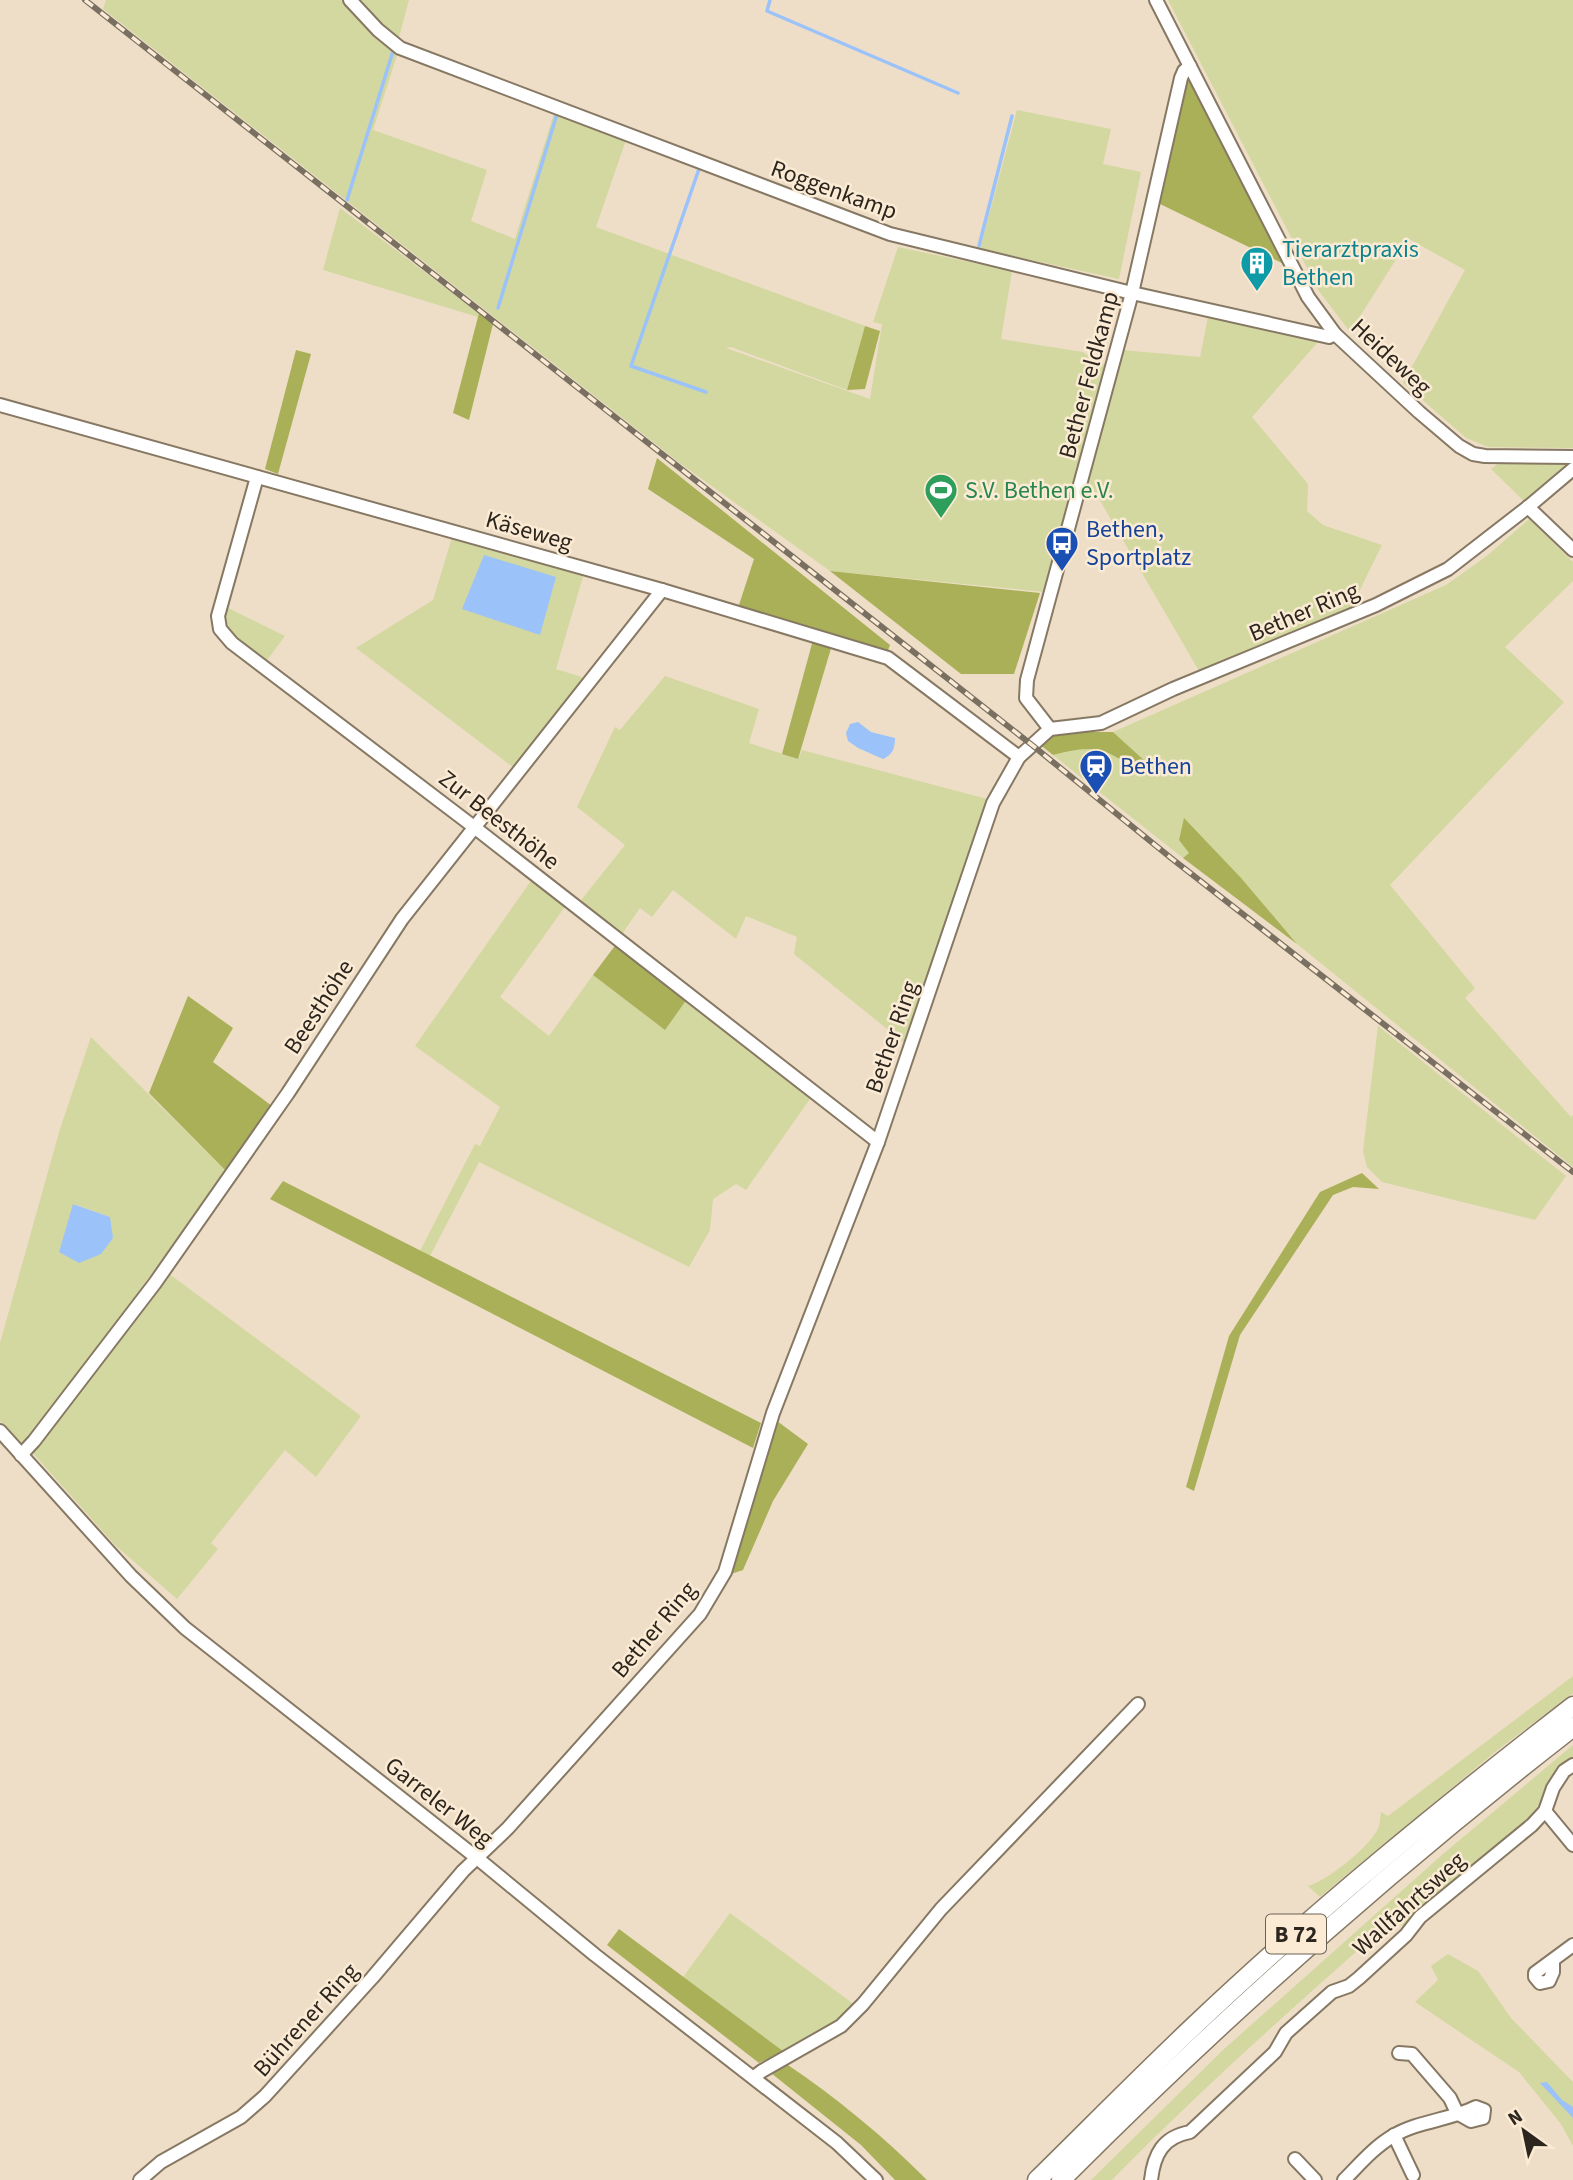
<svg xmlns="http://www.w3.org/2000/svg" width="1573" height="2180" font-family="'Source Sans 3',sans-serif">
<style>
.green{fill:#d2d8a0;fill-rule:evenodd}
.forest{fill:#a9b058}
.water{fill:#9cc2fa}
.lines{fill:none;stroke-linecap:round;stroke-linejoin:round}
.stream{stroke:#9cc2fa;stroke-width:3.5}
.minor-casing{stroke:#867863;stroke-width:16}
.highway-casing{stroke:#867863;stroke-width:21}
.minor{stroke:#fff;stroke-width:12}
.highway{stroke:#fff;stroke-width:18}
.rail-casing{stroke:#7a7062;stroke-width:6}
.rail{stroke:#fbebd4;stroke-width:3.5;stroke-dasharray:10;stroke-linecap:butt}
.labels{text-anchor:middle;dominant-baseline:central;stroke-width:5;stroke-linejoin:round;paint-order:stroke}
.shield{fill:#fbebd4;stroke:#6a6155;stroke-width:2}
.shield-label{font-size:23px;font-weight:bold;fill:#2c261e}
.street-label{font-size:24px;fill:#2c261e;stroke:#fbebd4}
.culture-label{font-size:24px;fill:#0d838f;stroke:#fbebd4;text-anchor:start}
.leisure-label{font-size:24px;fill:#27864d;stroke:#fbebd4;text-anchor:start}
.transit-label{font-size:24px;fill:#164399;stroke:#fbebd4;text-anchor:start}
</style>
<rect width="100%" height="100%" fill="#eedec7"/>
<g class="green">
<polygon points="106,0 345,0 398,52 373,130 487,170 471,221 515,239 555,110 627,137 596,227 865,326 847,390 731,347 726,348 870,399 882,324 873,322 898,247 1012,271 1001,339 1083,352 1100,363 1107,364 1045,592 830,571 681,464 103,9"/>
<polygon points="356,0 409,0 398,41 380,26"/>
<polygon points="1168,0 1573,0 1573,448 1488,447 1466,438 1403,383 1465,270 1409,239 1350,332 1319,291"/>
<polygon points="1017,110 1111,129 1103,164 1141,172 1119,279 980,249"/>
<polygon points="340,208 479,313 478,317 323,270"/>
<polygon points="1208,317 1318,342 1252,417 1308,484 1307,511 1323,525 1382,545 1350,610 1199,671 1088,480 1122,350 1200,357"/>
<polygon points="1499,463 1568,463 1525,502 1491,469"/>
<path d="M1529,519L1573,562V581L1505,647L1564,702L1390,885L1475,988L1465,998L1571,1117L1573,1115V1167L1297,944L1242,879L1189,853L1183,858L1053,755C1067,751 1089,746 1104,751C1125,759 1118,766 1146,763L1113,732L1446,585L1488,555Z"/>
<polygon points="453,534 584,573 556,669 585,678 514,768 356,648 433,600"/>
<polygon points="226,607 285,636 265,663 225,626"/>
<polygon points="665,676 759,709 749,743 798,759 802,750 991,800 907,1045 794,954 797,937 746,916 736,939 673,890 652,917 640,908 620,937 578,904 625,845 577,807 615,727 620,730"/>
<polygon points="533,878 567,904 500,997 549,1036 593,975 664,1029 687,999 812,1096 746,1190 736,1184 713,1199 710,1230 689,1267 479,1162 430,1256 420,1251 475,1144 480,1146 500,1107 415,1046"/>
<polygon points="1378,1026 1566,1176 1535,1220 1382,1182 1367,1167 1363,1151"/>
<path d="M91,1037L226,1171L112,1328L22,1445L0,1421V1343L60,1129ZM74,1204L110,1217L59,1252Z"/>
<polygon points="168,1273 361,1416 316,1477 285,1450 211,1543 218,1549 177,1599 115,1545 31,1451"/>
<path d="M1573,1676V1693L1495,1752L1320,1897L1308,1886C1327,1881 1369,1847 1378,1829C1380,1825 1380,1818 1381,1812L1388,1816Z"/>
<path d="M1573,1745V1761L1555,1774L1533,1815L1404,1927L1392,1920C1296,2005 1201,2089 1112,2180H1091L1223,2050L1443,1854Z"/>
<polygon points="730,1913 855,2005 837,2023 783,2051 683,1977"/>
<polygon points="1448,1954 1478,1971 1511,2018 1573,2082 1573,2146 1561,2124 1519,2072 1415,2002 1438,1980 1431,1966"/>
</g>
<g class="forest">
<polygon points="1188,76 1286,265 1160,204"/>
<polygon points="479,313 493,324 469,420 453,413"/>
<polygon points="865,326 880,331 865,389 847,390"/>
<polygon points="296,350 311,354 278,474 265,469"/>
<polygon points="657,458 890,645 887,653 738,608 754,559 648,489"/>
<polygon points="830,571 1040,593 1014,674 961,674"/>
<polygon points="813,640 832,645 798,759 782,754"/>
<path d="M1053,732H1113L1147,763C1121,765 1125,760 1104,751C1090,746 1067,751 1053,755L1038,743Z"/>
<polygon points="1184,818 1242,879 1297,944 1183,858 1189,853 1179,840"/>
<polygon points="617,943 687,999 665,1030 593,975"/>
<polygon points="188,996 233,1028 213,1062 272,1106 226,1171 149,1093"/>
<polygon points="1362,1173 1379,1189 1353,1187 1333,1195 1240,1335 1194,1491 1186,1487 1229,1336 1320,1192"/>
<polygon points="283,1181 761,1423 753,1448 270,1199"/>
<polygon points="777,1421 808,1444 773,1501 743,1570 728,1575 749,1519"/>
<polygon points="619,1929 783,2051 759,2063 607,1945"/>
<path d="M785,2063C837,2098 883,2136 927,2180H895L861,2145L771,2073Z"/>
</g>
<g class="water">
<polygon points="484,555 556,577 540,635 462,609"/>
<path d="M858,722L871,732L895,738C895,749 892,755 883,759L858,748L848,741L846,733L850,724Z"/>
<polygon points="73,1204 110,1217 113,1238 101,1254 79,1263 59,1252"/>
<polygon points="1547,2082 1562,2100 1573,2107 1573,2118 1540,2083"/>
</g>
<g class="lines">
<g class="stream">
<polyline points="770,0 767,11 958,93"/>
<polyline points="700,166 631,366 706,392"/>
<polyline points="347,200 394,48"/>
<polyline points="979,246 1012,116"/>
<polyline points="498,308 557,114"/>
</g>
<defs>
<g id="minor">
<polyline points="350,0 378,30 400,48 890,234 1132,293 1329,337 1335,334"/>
<polyline points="1156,0 1308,297 1335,334 1419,412 1459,446 1473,454 1485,456 1573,457"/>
<polyline points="0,405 662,590 888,658 1019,757"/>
<polyline points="257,477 218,616 220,629 232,643 474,827 878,1142"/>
<polyline points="1528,507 1573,550"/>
<polyline points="1050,729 1026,698 1027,680 1132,293 1181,78 1184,71 1190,66"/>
<polyline points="0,1431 131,1576 185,1628 477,1858 595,1955 837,2143 876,2180"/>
<polyline points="21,1455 34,1441 155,1283 288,1093 402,919 662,590"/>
<polyline points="1545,1811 1573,1845"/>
<polyline points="1553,1961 1553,1972 1549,1981 1540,1983 1535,1977 1535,1973 1573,1945"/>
<polyline points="754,2077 762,2071 841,2026 863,2004 941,1909 1138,1704"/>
<polyline points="1394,2135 1413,2175"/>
<polyline points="1295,2159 1315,2180"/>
<polyline points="140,2180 161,2162 241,2117 265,2096 372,1978 463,1871 508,1828 700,1614 725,1572 773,1413 878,1142 993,803 1019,757 1050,729 1101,723 1173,689 1376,605 1448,569 1528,507 1573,469"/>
<path d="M1151,2180C1154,2154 1163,2137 1190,2132L1275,2052L1286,2033L1332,1992L1349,1986L1359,1978L1406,1935L1420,1917L1532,1825L1545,1811L1553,1788L1564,1771L1573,1765"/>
<path d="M1344,2180C1359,2165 1374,2147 1393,2136C1418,2121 1450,2120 1476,2107L1484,2110L1483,2118L1471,2121L1457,2113L1450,2098L1412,2054L1399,2053"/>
</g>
<g id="highway">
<path d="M1037,2180C1090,2128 1142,2075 1196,2024C1315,1911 1443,1807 1573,1706"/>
<path d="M1061,2180C1222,2018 1393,1867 1573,1727"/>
</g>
</defs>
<use href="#minor" class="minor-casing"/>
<use href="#highway" class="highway-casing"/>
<use href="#minor" class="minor"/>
<use href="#highway" class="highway"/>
<defs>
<polyline id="rail" points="85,0 1032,745 1171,858 1573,1172"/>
</defs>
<use href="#rail" class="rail-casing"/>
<use href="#rail" class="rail"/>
</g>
<defs>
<symbol id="building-pin" viewBox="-11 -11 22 30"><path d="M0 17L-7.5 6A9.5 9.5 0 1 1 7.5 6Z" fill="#0f9aa8" stroke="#fbebd4"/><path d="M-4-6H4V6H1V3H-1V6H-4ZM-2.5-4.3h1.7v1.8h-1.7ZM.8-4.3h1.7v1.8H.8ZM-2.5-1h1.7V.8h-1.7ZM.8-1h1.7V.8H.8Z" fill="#fff"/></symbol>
<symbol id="stadium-pin" viewBox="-11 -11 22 30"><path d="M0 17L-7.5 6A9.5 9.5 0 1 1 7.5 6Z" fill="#2e9e5b" stroke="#fbebd4"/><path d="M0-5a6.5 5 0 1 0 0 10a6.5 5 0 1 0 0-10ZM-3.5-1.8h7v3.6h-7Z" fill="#fff"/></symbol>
<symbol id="bus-pin" viewBox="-11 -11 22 30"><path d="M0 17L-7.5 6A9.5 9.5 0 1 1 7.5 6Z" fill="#1a4fb4" stroke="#fbebd4"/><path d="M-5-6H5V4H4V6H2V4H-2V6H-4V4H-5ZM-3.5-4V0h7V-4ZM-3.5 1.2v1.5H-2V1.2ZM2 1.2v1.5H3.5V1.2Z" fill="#fff"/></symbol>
<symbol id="station-pin" viewBox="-11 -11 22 30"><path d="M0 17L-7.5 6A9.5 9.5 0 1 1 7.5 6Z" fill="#1a4fb4" stroke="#fbebd4"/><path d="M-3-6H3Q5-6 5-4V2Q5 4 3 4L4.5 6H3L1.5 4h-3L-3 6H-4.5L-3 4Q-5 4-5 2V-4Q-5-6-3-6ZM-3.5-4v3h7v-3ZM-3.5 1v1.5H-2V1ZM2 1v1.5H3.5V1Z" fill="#fff"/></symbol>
</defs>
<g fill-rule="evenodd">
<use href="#building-pin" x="1238" y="244" width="38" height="52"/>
<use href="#stadium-pin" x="922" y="471" width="38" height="52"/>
<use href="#bus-pin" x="1043" y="524" width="38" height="52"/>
<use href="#station-pin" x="1077" y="747" width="38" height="52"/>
</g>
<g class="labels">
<rect class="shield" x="1266" y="1914.5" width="60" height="39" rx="5"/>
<g class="shield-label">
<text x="1296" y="1934">B 72</text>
</g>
<g class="street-label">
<text transform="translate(834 190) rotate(20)">Roggenkamp</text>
<text transform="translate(1391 357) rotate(43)">Heideweg</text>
<text transform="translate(1089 375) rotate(-75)">Bether Feldkamp</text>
<text transform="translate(529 531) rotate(16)">Käseweg</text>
<text transform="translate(1304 612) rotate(-23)">Bether Ring</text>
<text transform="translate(499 820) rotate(38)">Zur Beesthöhe</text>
<text transform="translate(319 1007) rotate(-57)">Beesthöhe</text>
<text transform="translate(892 1037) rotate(-71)">Bether Ring</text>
<text transform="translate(654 1630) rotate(-50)">Bether Ring</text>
<text transform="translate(439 1802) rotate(38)">Garreler Weg</text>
<text transform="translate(1409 1904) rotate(-42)">Wallfahrtsweg</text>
<text transform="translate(306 2020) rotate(-48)">Bührener Ring</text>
</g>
<g class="culture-label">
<text x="1282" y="249">Tierarztpraxis<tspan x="1282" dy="28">Bethen</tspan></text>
</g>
<g class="leisure-label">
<text x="965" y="490">S.V. Bethen e.V.</text>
</g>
<g class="transit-label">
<text x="1086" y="529">Bethen,<tspan x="1086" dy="28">Sportplatz</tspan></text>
<text x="1120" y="766">Bethen</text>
</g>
</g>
<g transform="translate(1524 2131) rotate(327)" stroke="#fbebd4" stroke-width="5" paint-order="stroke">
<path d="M0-5L12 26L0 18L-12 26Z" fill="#2c261e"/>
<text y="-10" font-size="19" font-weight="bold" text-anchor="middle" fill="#2c261e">N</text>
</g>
</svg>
